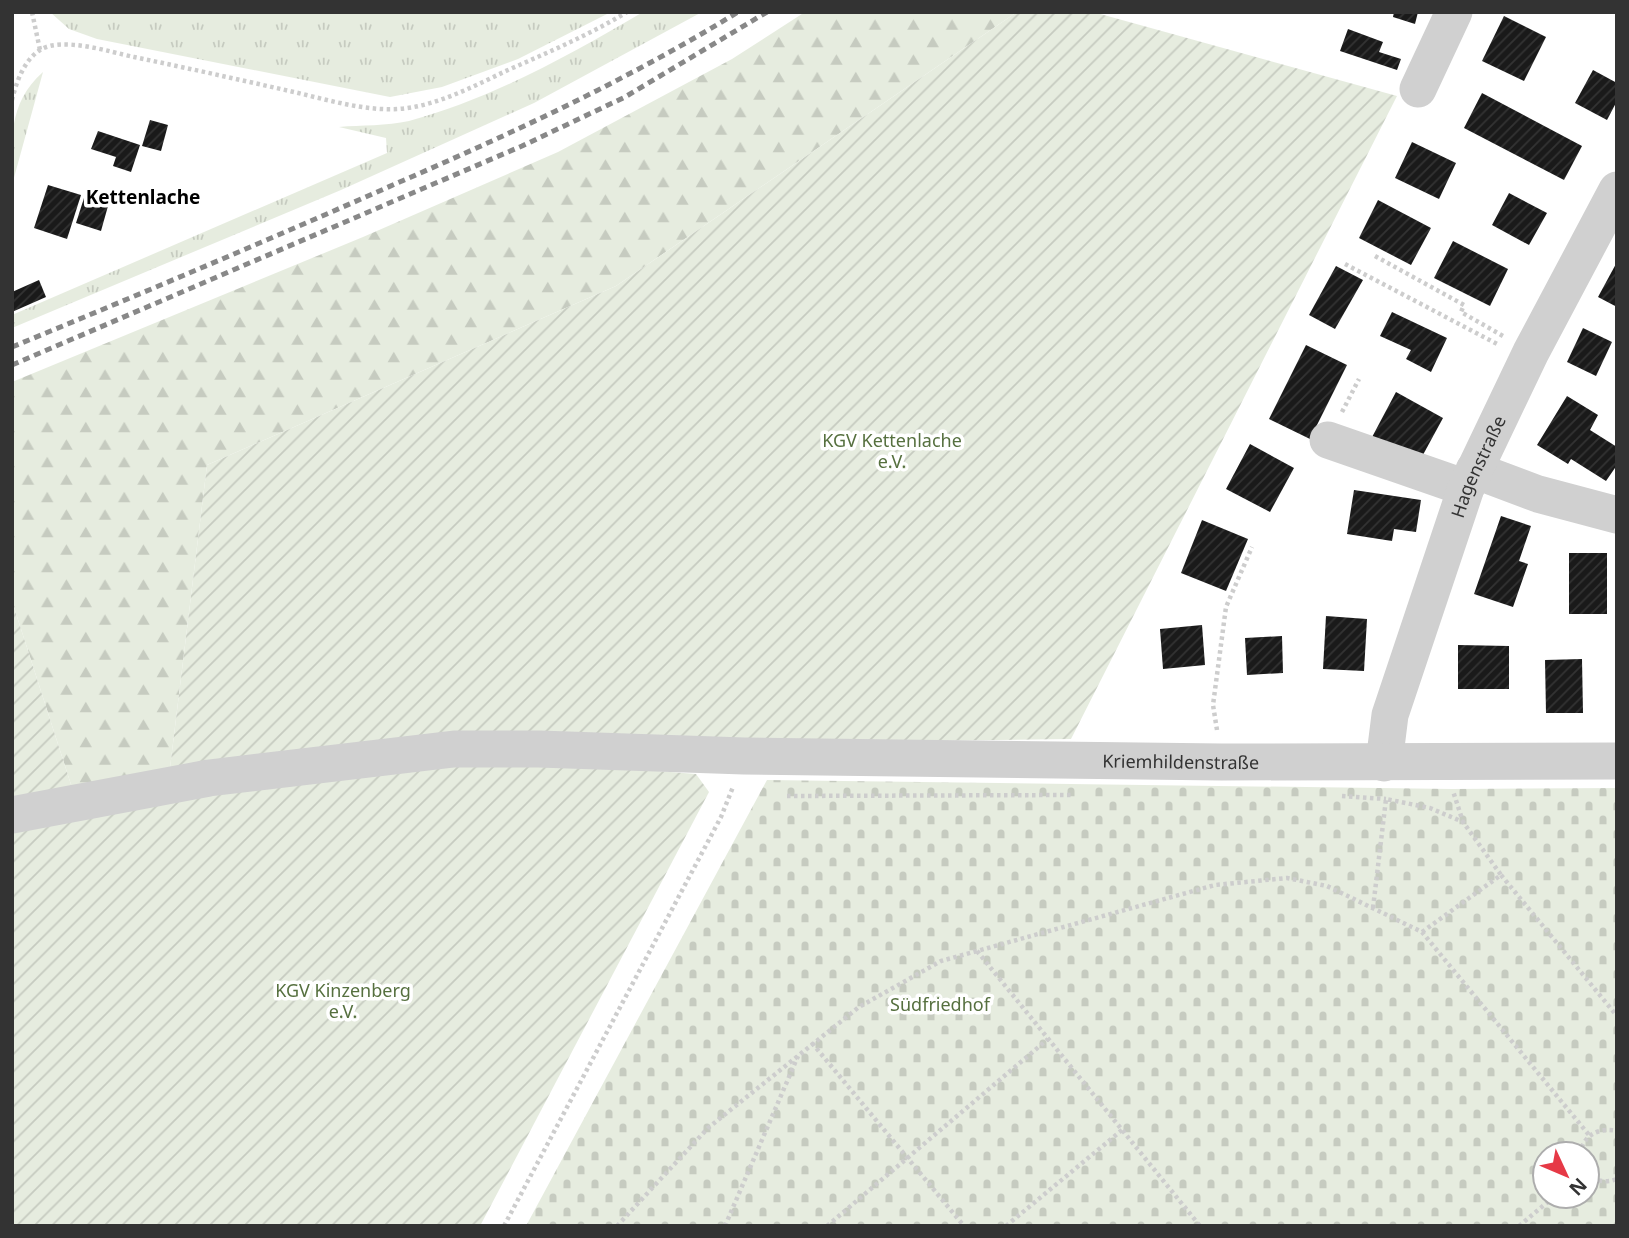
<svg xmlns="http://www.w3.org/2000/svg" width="1629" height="1238" font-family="'Noto Sans',sans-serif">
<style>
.grass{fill:url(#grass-tufts)}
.forest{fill:url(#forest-firs)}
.cemetery{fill:url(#cemetery-stones);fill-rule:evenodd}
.garden{fill:url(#garden-furrows)}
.building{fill:url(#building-hatch)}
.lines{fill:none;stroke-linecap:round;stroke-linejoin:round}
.path{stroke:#cdcdcd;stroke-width:4.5;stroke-dasharray:3.5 3.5;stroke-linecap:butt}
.minor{stroke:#d0d0d0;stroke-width:37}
.rail{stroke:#888;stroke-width:5;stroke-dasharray:7 5;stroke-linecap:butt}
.labels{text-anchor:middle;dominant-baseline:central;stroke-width:7;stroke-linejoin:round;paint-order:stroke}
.park-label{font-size:18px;fill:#56703f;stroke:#fff}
.street-label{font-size:18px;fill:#333;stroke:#fff}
.neighbourhood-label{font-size:19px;font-weight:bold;fill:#000;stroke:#fff}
</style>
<defs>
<pattern id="grass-tufts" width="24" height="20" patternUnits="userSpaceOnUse" patternTransform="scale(1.75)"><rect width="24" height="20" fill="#e6ecdf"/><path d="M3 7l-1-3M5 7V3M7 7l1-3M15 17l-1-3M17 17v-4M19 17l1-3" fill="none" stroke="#c6cbc0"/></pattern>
<pattern id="forest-firs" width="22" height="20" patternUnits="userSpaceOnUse" patternTransform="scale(1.75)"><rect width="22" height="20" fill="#e6ecdf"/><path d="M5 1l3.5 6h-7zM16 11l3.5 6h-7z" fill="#c6cbc0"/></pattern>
<pattern id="cemetery-stones" width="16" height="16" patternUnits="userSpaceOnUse" patternTransform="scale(1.75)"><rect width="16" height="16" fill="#e6ecdf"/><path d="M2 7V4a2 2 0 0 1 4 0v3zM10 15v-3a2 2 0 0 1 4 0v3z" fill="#c6cbc0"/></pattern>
<pattern id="garden-furrows" width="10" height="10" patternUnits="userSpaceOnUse" patternTransform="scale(1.75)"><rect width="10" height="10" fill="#e6ecdf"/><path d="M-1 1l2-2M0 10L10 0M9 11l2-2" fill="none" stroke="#c6cbc0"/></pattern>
<pattern id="building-hatch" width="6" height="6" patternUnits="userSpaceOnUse" patternTransform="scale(1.75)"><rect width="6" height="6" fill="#1a1a1a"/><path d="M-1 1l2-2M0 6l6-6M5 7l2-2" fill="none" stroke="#333"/></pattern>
</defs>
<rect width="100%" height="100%" fill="#fff"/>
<g class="grass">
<polygon points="50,12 611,12 518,59 442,87 390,97 97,39 69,29"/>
<path d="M643,12H702L534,103L341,190L12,328V315L387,153L386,138L339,127C361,125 387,126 409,121C491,99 570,55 643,12Z"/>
<path d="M43,72L12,185C12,141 7,104 43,72Z"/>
</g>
<polygon class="forest" points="805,12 1017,12 616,286 207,465 169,776 75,797 12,601 12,382 363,237 558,152 732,59"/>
<path class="cemetery" d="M767,780L1452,789L1617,788V1226H526ZM1545,1154H1587V1196H1545Z"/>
<g class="garden">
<polygon points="1017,12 1093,12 1397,96 1071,739 735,743 169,776 207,465 616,286"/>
<polygon points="12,601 75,797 12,809"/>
<polygon points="530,761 696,774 709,792 480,1226 12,1226 12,828 331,774"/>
</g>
<g class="building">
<polygon points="1394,12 1418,12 1415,24 1393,17"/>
<polygon points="1504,16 1546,37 1524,81 1482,61"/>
<polygon points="1348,29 1383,42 1379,52 1401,59 1397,70 1340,51"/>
<polygon points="1593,70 1617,83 1617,101 1607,120 1575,103"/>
<polygon points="1482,93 1582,146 1564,180 1464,128"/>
<polygon points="150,120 168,125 161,151 142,146"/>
<polygon points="98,131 140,145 131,172 113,166 116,157 91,149"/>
<polygon points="1412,142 1456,163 1439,199 1395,178"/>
<polygon points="48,185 81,195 67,239 34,228"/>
<polygon points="1509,193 1547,213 1529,245 1492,225"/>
<polygon points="84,198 108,206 101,231 76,223"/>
<polygon points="1378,200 1431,228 1411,265 1359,238"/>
<polygon points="1453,241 1508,269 1490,306 1434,278"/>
<polygon points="1617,262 1617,307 1598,297"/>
<polygon points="1336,266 1363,280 1335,329 1309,315"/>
<polygon points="39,280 46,297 12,312 12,292"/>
<polygon points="1392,312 1447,338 1431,372 1406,359 1411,350 1380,336"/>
<polygon points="1583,328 1612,342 1596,376 1567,362"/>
<polygon points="1306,345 1347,365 1310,439 1269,419"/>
<polygon points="1396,392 1443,418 1418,464 1371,439"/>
<polygon points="1567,396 1598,415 1590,430 1617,447 1617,465 1606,481 1571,459 1568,464 1537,445"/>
<polygon points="1250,444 1294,468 1270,512 1226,489"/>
<polygon points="1354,490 1421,500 1416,532 1394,529 1392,541 1347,534"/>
<polygon points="1501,516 1531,526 1519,561 1528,564 1513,607 1474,594"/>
<polygon points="1202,520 1248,539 1226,591 1181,573"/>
<rect x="1569" y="553" width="38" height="61"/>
<polygon points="1326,616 1367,619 1364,671 1323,669"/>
<polygon points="1202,625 1205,665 1163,669 1160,629"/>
<polygon points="1282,636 1283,673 1247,675 1245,638"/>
<polygon points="1458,645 1509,646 1509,689 1458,689"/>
<polygon points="1582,659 1583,713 1546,713 1545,660"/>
</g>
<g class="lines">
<g class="path">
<polyline points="32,12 40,50"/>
<path d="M12,100C16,83 24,60 40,50C62,36 110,52 134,57C187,68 241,80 294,92C328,100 364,111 399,109C437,106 474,86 508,70C549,52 589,35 627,12"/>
<polyline points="1375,256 1464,305 1461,312 1503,336"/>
<polyline points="1345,264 1499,345"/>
<polyline points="1342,412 1359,379"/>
<polyline points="1217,730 1213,705 1226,607 1252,547"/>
<polyline points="787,796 1074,795"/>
<polyline points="1342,796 1386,799"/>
<polyline points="1501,875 1617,1016"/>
<polyline points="1373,908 1386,799 1430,808 1463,822 1453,791"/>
<polyline points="1422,932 1501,875 1463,822"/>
<polyline points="977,951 1200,1226"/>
<polyline points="812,1043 964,1226"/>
<path d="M1580,1154C1583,1135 1599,1127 1617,1131"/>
<path d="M1587,1173C1595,1182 1606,1183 1617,1179"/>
<polyline points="504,1226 721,817 733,787"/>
<polyline points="617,1226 708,1128 859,1007 941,961 1215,885 1287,878 1327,886 1422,932 1589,1135"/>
<polyline points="725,1226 798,1056"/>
<polyline points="827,1226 1048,1039"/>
<polyline points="1006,1226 1122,1130"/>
<polyline points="1519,1226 1555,1196"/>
</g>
<g class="minor">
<polyline points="1418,89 1454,12"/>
<polyline points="1328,440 1466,488"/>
<polyline points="1474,470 1538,494 1617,515"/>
<path id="s1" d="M1384,763L1390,715L1466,488L1531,352L1617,190"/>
<path id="s2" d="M12,815L209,778L454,749H539L744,756L1222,762L1617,761"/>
</g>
<g class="rail">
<path d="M12,347C143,293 273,238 402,181C517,131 631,78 738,12"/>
<polyline points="12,365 522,146 625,97 767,12"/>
</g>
</g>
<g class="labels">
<g class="park-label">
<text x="892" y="440">KGV Kettenlache<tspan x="892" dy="21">e.V.</tspan></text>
<text x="343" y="990">KGV Kinzenberg<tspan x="343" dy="21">e.V.</tspan></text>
<text x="940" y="1004">Südfriedhof</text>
</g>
<g class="street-label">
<text stroke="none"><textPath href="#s1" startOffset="312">Hagenstraße</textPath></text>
<text stroke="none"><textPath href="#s2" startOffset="1174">Kriemhildenstraße</textPath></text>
</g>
<g class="neighbourhood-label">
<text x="143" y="197">Kettenlache</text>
</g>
</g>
<rect width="1629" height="1238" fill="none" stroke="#333333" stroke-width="28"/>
<g transform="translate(1566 1175) rotate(134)"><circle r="33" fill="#ffffff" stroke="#adadad" stroke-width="2"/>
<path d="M0-5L12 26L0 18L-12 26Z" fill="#e63946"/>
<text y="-10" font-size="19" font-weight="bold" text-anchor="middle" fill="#333333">N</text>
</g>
</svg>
